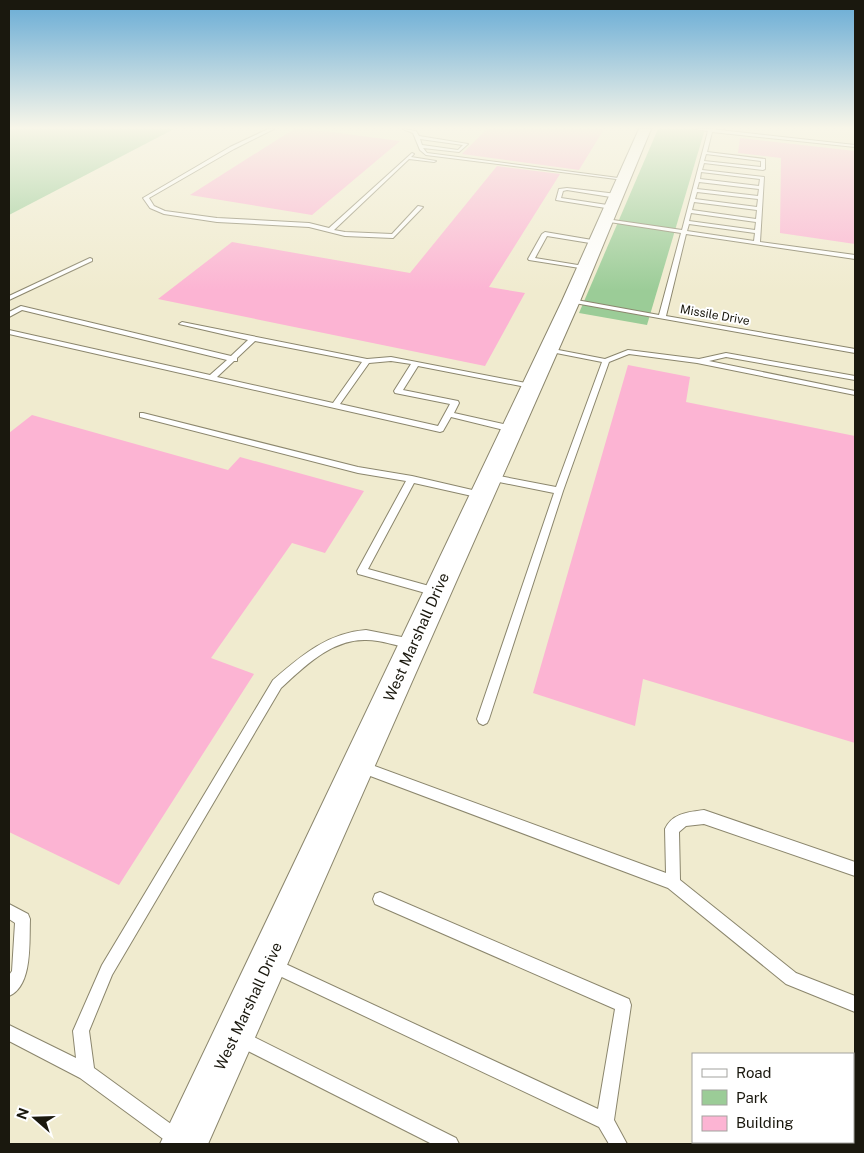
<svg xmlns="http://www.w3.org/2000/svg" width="864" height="1153" font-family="'Public Sans',sans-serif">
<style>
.green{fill:#9bcc97}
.building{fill:#fcb4d3}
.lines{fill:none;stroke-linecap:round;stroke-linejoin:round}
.service-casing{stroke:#8b866d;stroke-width:2}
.secondary-casing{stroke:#8b866d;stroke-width:2}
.service{fill:#fff;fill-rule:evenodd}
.secondary{fill:#fff;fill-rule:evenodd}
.labels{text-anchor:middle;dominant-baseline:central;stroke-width:4;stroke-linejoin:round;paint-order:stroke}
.far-street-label{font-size:12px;fill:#1a180e;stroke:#fff}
.street-label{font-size:15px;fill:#1a180e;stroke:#fff}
</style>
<rect width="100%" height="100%" fill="#f0ebcf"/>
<g class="green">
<polygon points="9,129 174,129 9,215"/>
<polygon points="658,129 705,129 647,325 579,313"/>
</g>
<g class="building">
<polygon points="294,129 308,129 400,141 312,215 190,195"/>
<polygon points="487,129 604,129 579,170 462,154"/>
<polygon points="740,138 855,151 855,244 780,233 781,158 738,153"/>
<polygon points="497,166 560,174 489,287 525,293 485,366 158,299 232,242 410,273"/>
<polygon points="628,365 690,377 686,402 855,436 855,743 643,679 635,726 533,693"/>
<polygon points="32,415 228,470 240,457 364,491 325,553 292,543 211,658 254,674 119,885 9,832 9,433"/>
</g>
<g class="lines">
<defs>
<g id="service">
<polygon points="268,129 274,129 234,149 149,198 154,206 165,211 217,218 309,223 329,228 412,153 414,154 411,157 436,161 434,162 409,159 334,230 345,232 392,234 418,206 423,207 393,238 345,236 309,227 217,222 164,214 150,208 143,198 230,147"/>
<path d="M403,129L416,131L419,136L468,144L459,152L423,148L427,153L626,179L624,180L426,155L420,150L413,133ZM420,139L463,145L458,150L422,145Z"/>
<path d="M696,129H711L855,145V147L712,132L707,152L765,159V169L763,170L704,163L702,170L764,177L760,242L855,255V259L686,234L666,316L855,349V353L569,302V300L571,299L659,315L681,233L603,221L606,219L682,230L708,131ZM706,154L761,161V167L704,161ZM701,172L760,179L759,186L700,179ZM699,182L759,189L758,196L697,189ZM697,192L758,199L757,207L695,199ZM694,202L757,210L756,219L692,210ZM691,213L756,222L755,230L689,221ZM689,224L755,233L754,241L687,231Z"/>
<polygon points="567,188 617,194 620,196 617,198 567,190 563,191 561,198 614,206 612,209 556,200 559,189"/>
<polygon points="545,232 598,241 598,243 596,244 547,236 535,258 584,266 587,268 586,269 529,260 528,259 542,234"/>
<polygon points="90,258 92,259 92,261 9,300 9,296"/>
<path d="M21,306L231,356L248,340L179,324L182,322L367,359L391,357L531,384L535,386L531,388L418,366L403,390L458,401L459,403L454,413L512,426L516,429L512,432L451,417L443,431L440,432L9,334V330L210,375L227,360L22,310L9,317V312ZM255,341L362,362L333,403L217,377L234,361H237V358ZM391,361L411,364L394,391L395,393L450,404L438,426L340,404L369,363Z"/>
<polygon points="548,348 605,359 628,350 699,359 726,353 855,376 855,380 726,357 709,361 855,391 855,395 697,363 629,354 609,362 563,491 489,719 487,723 483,725 479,723 477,719 554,493 489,480 485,477 489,474 556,487 602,362 546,351 544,350"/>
<polygon points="140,413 143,413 358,467 412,476 481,492 485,495 481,498 414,483 368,569 440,589 441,592 440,595 436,596 362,575 358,574 357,571 406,481 358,473 140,417"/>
<path d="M366,630L412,639L416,641L417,644L416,647L412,649C397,646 382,640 366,640C332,639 305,666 281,688L112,975L89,1031L94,1068L182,1132L185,1138L182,1144H170L80,1078L9,1041V1025L76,1058L73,1031L102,965L273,680C301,656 327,633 366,630Z"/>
<path d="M361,761L666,873L665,829C672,813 689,812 704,810L855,862V876L704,824L686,826L679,832L680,880L796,973L855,996V1012L786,984L668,888L357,771L355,767L357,763Z"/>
<polygon points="380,892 629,999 631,1005 614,1120 627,1144 609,1144 599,1127 267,970 264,965 267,960 272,957 277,960 598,1109 615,1009 375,904 373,899 375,894"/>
<path d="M9,904L28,914L30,919C29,941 33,986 9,996V975L12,971L15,923L9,919Z"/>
<polygon points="242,1031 456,1138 459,1144 432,1144 236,1045 234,1039 236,1033"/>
</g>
<polygon id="secondary" points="639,129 651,129 580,301 208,1144 160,1144 562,301"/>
</defs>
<use href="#service" class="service-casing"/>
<use href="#secondary" class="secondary-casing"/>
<use href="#service" class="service"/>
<use href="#secondary" class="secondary"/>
</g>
<linearGradient id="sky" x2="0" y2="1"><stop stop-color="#67abd5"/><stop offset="0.44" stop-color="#f8f6e9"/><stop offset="1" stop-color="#f8f6e9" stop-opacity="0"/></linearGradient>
<rect width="864" height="291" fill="url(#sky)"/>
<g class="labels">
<g class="far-street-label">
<text transform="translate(715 315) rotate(10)">Missile Drive</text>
</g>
<g class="street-label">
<text transform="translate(416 637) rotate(-66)">West Marshall Drive</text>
<text transform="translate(248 1006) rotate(-65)">West Marshall Drive</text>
</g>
</g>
<rect width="864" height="1153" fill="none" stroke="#1a180e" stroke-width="20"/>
<rect x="692" y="1053" width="162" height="90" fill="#ffffff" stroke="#a3a39f"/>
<rect x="702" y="1069" width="25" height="8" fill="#ffffff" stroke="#a3a39f"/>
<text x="736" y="1078" font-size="15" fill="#1a180e">Road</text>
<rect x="702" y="1090" width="25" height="15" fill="#9bcc97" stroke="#a3a39f"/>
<text x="736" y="1103" font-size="15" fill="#1a180e">Park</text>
<rect x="702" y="1116" width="25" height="15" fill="#fcb4d3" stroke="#a3a39f"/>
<text x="736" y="1128" font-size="15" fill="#1a180e">Building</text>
<g transform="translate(35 1118) rotate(290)" stroke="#ffffff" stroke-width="4" paint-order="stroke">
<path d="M0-4L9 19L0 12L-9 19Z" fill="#1a180e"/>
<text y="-8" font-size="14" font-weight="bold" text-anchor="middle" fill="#1a180e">N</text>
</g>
</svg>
